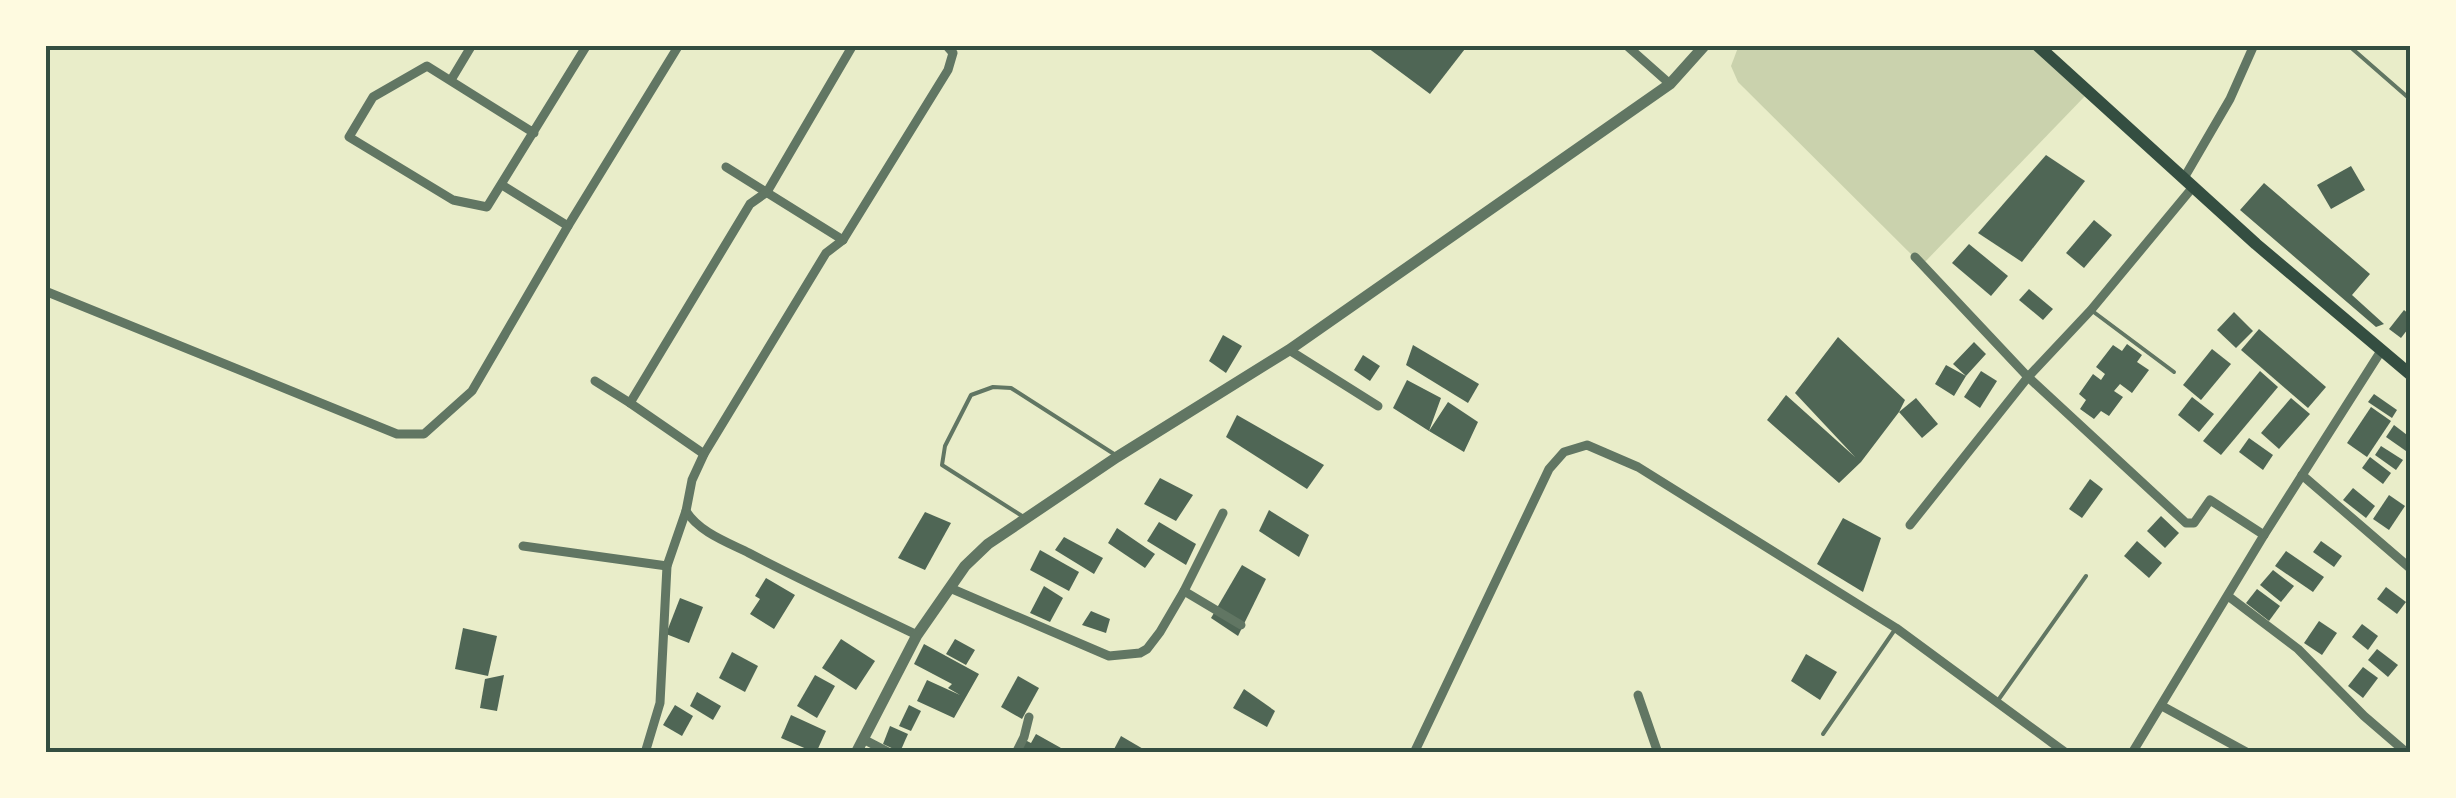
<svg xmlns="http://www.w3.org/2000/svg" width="2456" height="798" viewBox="0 0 2456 798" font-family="'Exo 2',sans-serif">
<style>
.green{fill:#cad2ad}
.building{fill:#4f6655}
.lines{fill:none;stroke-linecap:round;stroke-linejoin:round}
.service{stroke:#617663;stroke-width:4}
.minor{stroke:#617663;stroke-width:9}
.tertiary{stroke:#617663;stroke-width:11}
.secondary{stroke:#344e41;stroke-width:12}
.neatline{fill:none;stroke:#344e41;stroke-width:4}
</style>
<rect width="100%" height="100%" fill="#e9edc9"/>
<path class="green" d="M1739 45H2032L2087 94 1922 265 1738 82 1731 66Z"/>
<g class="building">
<path d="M1364 45H1468L1430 94Z"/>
<path d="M2046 155 2085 181 2022 262 1978 233Z"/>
<path d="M2351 166 2365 190 2331 209 2317 185Z"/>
<path d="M2264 183 2370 274 2352 295 2384 324 2376 327 2240 210Z"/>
<path d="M2094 220 2112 235 2084 268 2066 253Z"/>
<path d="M1969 244 2008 276 1991 296 1952 263Z"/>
<path d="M2029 289 2053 309 2043 320 2019 300Z"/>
<path d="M2404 310 2411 316V325L2401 338 2389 329Z"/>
<path d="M2234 312 2253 331 2236 348 2217 330Z"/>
<path d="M2259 329 2326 387 2308 408 2241 350Z"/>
<path d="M1223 335 1242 346 1226 373 1209 361Z"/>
<path d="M1838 337 1905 400 1899 412 1861 462 1839 483 1767 420 1786 395 1855 457 1795 393Z"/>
<path d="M1974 342 1986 354 1966 376 1954 396 1935 384 1946 365 1966 376 1953 364Z"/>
<path d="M2127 344 2142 355 2137 362 2149 370 2132 393 2120 384 2114 391 2123 397 2109 416 2101 411 2094 419 2080 409 2086 400 2079 394 2093 374 2101 380 2105 374 2096 367 2113 345 2122 351Z"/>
<path d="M1413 345 1479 384 1468 403 1406 365Z"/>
<path d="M2212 349 2231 364 2201 400 2183 385Z"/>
<path d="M1363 355 1380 366 1370 381 1354 370Z"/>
<path d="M1981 371 1997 381 1980 408 1964 397Z"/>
<path d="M2260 371 2278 387 2221 455 2203 441Z"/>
<path d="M1407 380 1441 398 1429 431 1448 402 1478 422 1464 452 1429 431 1393 408Z"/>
<path d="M2374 394 2397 410 2392 418 2368 402Z"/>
<path d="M2192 397 2214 414 2199 432 2178 415Z"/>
<path d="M1916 398 1938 424 1922 438 1899 412Z"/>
<path d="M2291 398 2310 414 2279 449 2261 433Z"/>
<path d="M2371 407 2391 421 2367 457 2347 443Z"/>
<path d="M1237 415 1324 465 1307 489 1226 437Z"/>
<path d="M2394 425 2411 438V444L2406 451 2386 437Z"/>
<path d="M2249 438 2273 455 2263 470 2239 452Z"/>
<path d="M2381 446 2403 460 2396 470 2375 455Z"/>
<path d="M2370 457 2391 473 2383 484 2362 468Z"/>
<path d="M1160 478 1193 495 1176 521 1144 504Z"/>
<path d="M2090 479 2103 489 2082 518 2069 509Z"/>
<path d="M2353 488 2375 506 2366 518 2343 500Z"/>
<path d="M2389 495 2405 506 2389 530 2373 519Z"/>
<path d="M1269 510 1309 535 1299 557 1259 531Z"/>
<path d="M925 512 951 523 925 570 898 558Z"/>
<path d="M2161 516 2179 533 2165 548 2147 531Z"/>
<path d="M1843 518 1881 538 1863 592 1817 564Z"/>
<path d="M1159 522 1196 544 1186 565 1147 541Z"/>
<path d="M1117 528 1155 554 1145 568 1108 543Z"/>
<path d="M1064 537 1103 558 1094 574 1055 550Z"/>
<path d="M2137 541 2162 563 2149 578 2124 556Z"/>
<path d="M2321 541 2342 556 2334 567 2313 552Z"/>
<path d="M1040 550 1079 572 1069 591 1030 570Z"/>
<path d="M2286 551 2324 577 2313 592 2275 566Z"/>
<path d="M1242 565 1266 579 1238 636 1211 618Z"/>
<path d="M2273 570 2294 586 2281 602 2260 585Z"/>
<path d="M766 578 795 595 774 629 750 614 760 599 755 596Z"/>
<path d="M1044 586 1063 598 1050 622 1030 613Z"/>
<path d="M2386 587 2406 602 2397 614 2377 599Z"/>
<path d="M2257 589 2280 606 2269 621 2246 603Z"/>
<path d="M680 598 703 607 689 643 666 634Z"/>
<path d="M1091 611 1110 619 1106 633 1082 625Z"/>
<path d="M2319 621 2337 633 2322 655 2304 643Z"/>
<path d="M2362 624 2378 636 2368 650 2352 637Z"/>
<path d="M463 628 497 636 488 676 455 669Z"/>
<path d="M841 639 875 661 856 690 822 668Z"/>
<path d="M955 639 975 650 966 665 946 654Z"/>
<path d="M924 644 979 674 954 718 917 701 927 680 960 695 948 688 952 684 914 664Z"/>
<path d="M2377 649 2398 665 2388 677 2368 660Z"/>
<path d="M732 652 758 666 745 692 719 678Z"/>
<path d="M1806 654 1837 672 1820 700 1791 681Z"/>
<path d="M2363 667 2378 678 2363 698 2348 686Z"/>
<path d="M504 675 497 711 480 708 485 679Z"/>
<path d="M815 675 835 686 817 718 797 706Z"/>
<path d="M1018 676 1039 688 1022 719 1001 707Z"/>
<path d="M1244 689 1275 711 1267 727 1233 708Z"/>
<path d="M697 692 721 706 713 720 690 706Z"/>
<path d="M675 705 693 716 682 736 663 725Z"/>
<path d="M909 705 921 711 911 731 899 726Z"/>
<path d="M791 715 826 731 816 753 781 738Z"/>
<path d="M890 726 908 734 900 752 883 744Z"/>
<path d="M1036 734 1061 748 1057 753H1017L1025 740 1031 743Z"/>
<path d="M1121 736 1150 753H1112Z"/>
</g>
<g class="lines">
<g class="service">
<path d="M2348 45 2411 100"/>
<path d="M2091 310 2174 372"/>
<path d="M1022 516 942 465 945 446 971 395 993 387 1011 388 1114 454"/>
<path d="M1999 699 2086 576"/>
<path d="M1823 734 1896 628"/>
</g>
<g class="minor">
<path d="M1626 45 1670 84"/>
<path d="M451 80 472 45"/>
<path d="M534 133 427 66 373 97 349 137 453 200 487 207 587 45"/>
<path d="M726 167 843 240"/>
<path d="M2184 178 2230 99 2254 45"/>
<path d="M502 185 568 226"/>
<path d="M1915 257 2028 377 2186 523H2194L2210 500 2264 535"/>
<path d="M45 291 397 434H424L472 391 568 226 679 45"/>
<path d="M1289 350 1378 406"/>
<path d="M595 381 630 403"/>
<path d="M704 454 630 403 750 204 767 192 853 45"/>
<path d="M2302 475 2411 569"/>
<path d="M1910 525 2028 377 2091 310 2193 187"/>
<path d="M523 546 667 566"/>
<path d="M950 588 1109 656 1140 653 1147 649 1160 632 1184 591 1223 513"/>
<path d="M1184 591 1241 625"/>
<path d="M2228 596 2298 649 2364 716 2407 753"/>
<path d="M917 635C861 608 804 582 749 553 727 542 699 532 686 511L692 480 704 454 826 253 843 240 948 70 953 53 946 45"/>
<path d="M1638 695 1658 753"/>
<path d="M2162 706 2248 753"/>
<path d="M863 739 890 753"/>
<path d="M645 753 660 703 667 566 686 511"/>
<path d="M1016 753 1024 737 1029 717"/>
<path d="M1414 753 1549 469 1564 452 1587 445 1638 467 1896 628 2066 753"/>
<path d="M2132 753 2264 535 2381 351"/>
</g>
<path class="tertiary" d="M856 753 917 635 965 566 988 544 1117 457 1289 350 1670 84 1705 45"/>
<path class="secondary" d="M2037 45 2256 244 2411 375"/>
</g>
<rect width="2456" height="798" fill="none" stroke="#fefae0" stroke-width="95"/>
<rect x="48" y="48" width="2360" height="702" class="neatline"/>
</svg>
